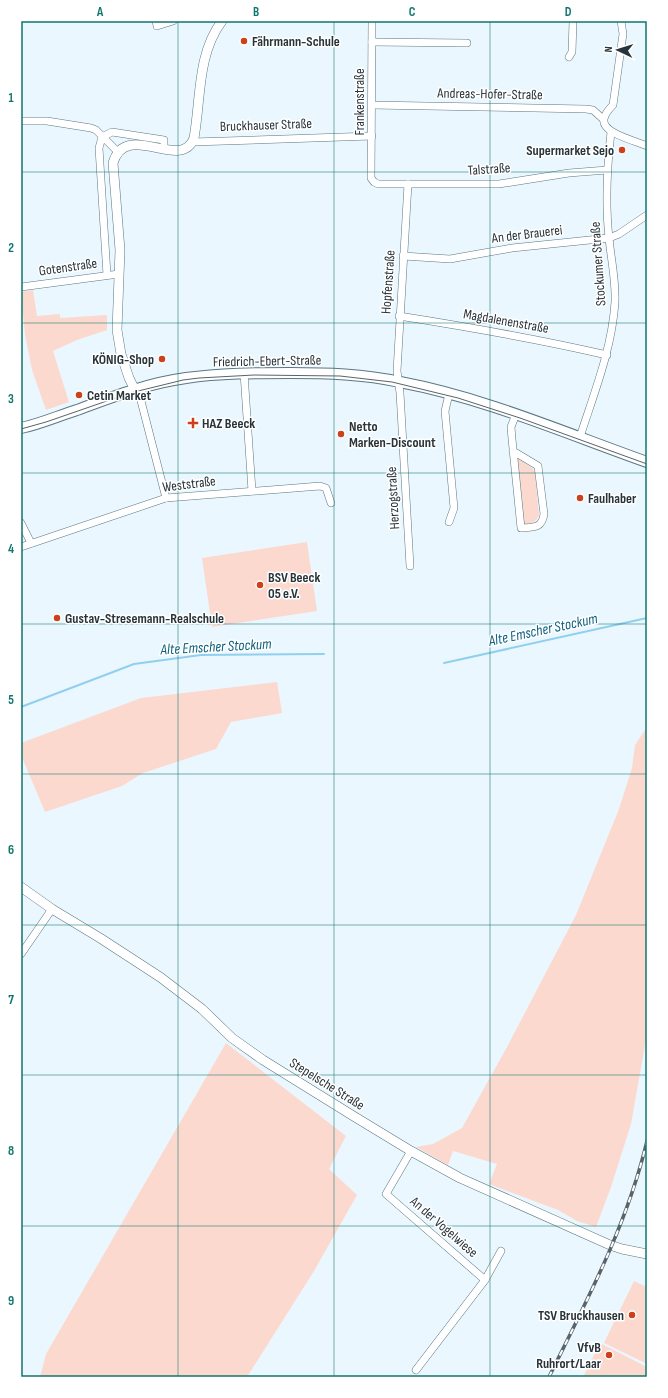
<svg xmlns="http://www.w3.org/2000/svg" width="668" height="1398" viewBox="0 0 668 1398" font-family="'Sofia Sans Condensed',sans-serif">
<style>
.green{fill:#fcd9cf}
.lines{fill:none;stroke-linecap:round;stroke-linejoin:round}
.stream{stroke:#90d0ee;stroke-width:2}
.minor-casing{stroke:#5a7784;stroke-width:8}
.tertiary-casing{stroke:#5a7784;stroke-width:10}
.secondary-casing{stroke:#5a7784;stroke-width:12}
.minor{stroke:#fff;stroke-width:7}
.tertiary{stroke:#fff;stroke-width:9}
.secondary{stroke:#fff;stroke-width:10}
.tram{stroke:#58646a;stroke-width:1}
.rail-casing{stroke:#58646a;stroke-width:3.5}
.rail{stroke:#fff;stroke-width:2;stroke-dasharray:6;stroke-linecap:butt}
.grid{fill:none;stroke:#0f766e;stroke-width:1;stroke-opacity:0.55}
.poi-dot{fill:#cb421a;stroke:#fff;stroke-width:1.5}
.labels{text-anchor:middle;dominant-baseline:central;stroke-width:3;stroke-linejoin:round;paint-order:stroke}
.poi-label{font-size:14px;font-weight:bold;fill:#28343a;stroke:#fff;text-anchor:start}
.street-label{font-size:14px;fill:#28343a;stroke:#fff}
.water-label{font-size:15px;font-style:italic;fill:#0e607e;stroke:#fff}
.neatline{fill:none;stroke:#0f766e;stroke-width:1.5}
.grid-label{font-size:13px;text-anchor:middle;font-weight:bold;fill:#0f766e}
</style>
<rect width="100%" height="100%" fill="#ebf7fe"/>
<g class="green">
<path d="M33 290 37 316 60 314V318L107 315V330L77 340 53 351 69 402 46 410 32 370 25 335 21 292Z"/>
<path d="M516 457 532 468 535 472 539 515C536 523 532 523 524 524Z"/>
<path d="M307 542 317 611 212 627 202 558Z"/>
<path d="M277 682 282 713 231 722 216 749 143 773 122 786 45 812 21 755V743L141 698Z"/>
<path d="M647 727V1034L631 1124 611 1187 596 1227 577 1221 558 1210 489 1184 497 1164 453 1151 448 1165 416 1147 433 1144 462 1128 507 1047 576 915 619 809 632 768 635 745Z"/>
<path d="M226 1043 346 1136 329 1169 357 1195 314 1271 247 1377H40L46 1354Z"/>
<path d="M634 1281 647 1287V1364L604 1343Z"/>
<path d="M600 1343 647 1367V1377H583Z"/>
</g>
<g class="lines">
<g class="stream">
<path d="M444 663 647 618"/>
<path d="M21 707 134 664 201 655 324 654"/>
</g>
<g class="minor-casing">
<g id="minor">
<path d="M156 21 157 26 173 21"/>
<path d="M372 21 371 178 374 182 378 184H499L569 173 607 170"/>
<path d="M621 21 623 34 613 105C609 109 605 113 604 119 601 133 636 141 647 146"/>
<path d="M372 42 467 43"/>
<path d="M569 57 572 52 573 21"/>
<path d="M372 105 586 109 593 110 603 119"/>
<path d="M21 121H47L91 128 96 130 118 152"/>
<path d="M193 142 372 136"/>
<path d="M408 184 397 371 400 393 410 566"/>
<path d="M403 256 450 259 512 248 609 238 619 234 647 215"/>
<path d="M107 275 99 148 102 137 112 132 164 140V149"/>
<path d="M21 287 119 274"/>
<path d="M399 316C469 327 538 339 607 355"/>
<path d="M244 373 252 491"/>
<path d="M135 390 140 397 166 498"/>
<path d="M580 437C594 393 612 349 615 302 616 281 611 259 609 238 605 202 607 167 611 132"/>
<path d="M513 451 538 466 544 514C542 529 533 527 521 528L512 439 511 427 516 414"/>
<path d="M449 522 454 508 445 411 449 394"/>
<path d="M21 523 31 543"/>
<path d="M21 547 166 498 320 486 326 488 331 503"/>
<path d="M21 954 52 909"/>
<path d="M411 1151 386 1194 485 1280"/>
<path d="M416 1370 485 1280 501 1251"/>
</g>
</g>
<g class="tertiary-casing">
<g id="tertiary">
<path d="M135 390 129 378 121 354 117 330 120 250 113 163C126 119 181 173 194 138 201 99 197 54 222 21"/>
<path d="M21 887 52 909 100 938 160 977 202 1009 232 1038 263 1060 355 1117 411 1151 460 1178 610 1245 622 1249 647 1254"/>
</g>
</g>
<g class="secondary-casing">
<path id="secondary" d="M21 428C40 424 58 416 77 410 112 397 148 383 186 378 220 373 255 373 290 373 327 373 363 374 400 382 485 398 565 433 647 462"/>
</g>
<use href="#minor" class="minor"/>
<use href="#tertiary" class="tertiary"/>
<use href="#secondary" class="secondary"/>
<path class="tram" d="M21 429 46 422 130 393 183 380 199 378 254 375 340 376 392 382 458 398 520 418 647 464"/>
<g class="rail-casing">
<path id="rail" d="M549 1377C587 1300 627 1225 647 1141"/>
</g>
<use href="#rail" class="rail"/>
</g>
<path class="grid" d="M178 21V1377M334 21V1377M490 21V1377M21 172H647M21 323H647M21 473H647M21 624H647M21 774H647M21 925H647M21 1075H647M21 1226H647"/>
<g class="poi-dot">
<circle cx="244" cy="41" r="4"/>
<circle cx="622" cy="150" r="4"/>
<circle cx="162" cy="359" r="4"/>
<circle cx="79" cy="395" r="4"/>
<path d="M191 417h4v4h4v4h-4v4h-4v-4h-4v-4h4z"/>
<circle cx="341" cy="434" r="4"/>
<circle cx="580" cy="498" r="4"/>
<circle cx="260" cy="585" r="4"/>
<circle cx="57" cy="618" r="4"/>
<circle cx="632" cy="1315" r="4"/>
<circle cx="609" cy="1355" r="4"/>
</g>
<g class="labels">
<g class="poi-label">
<text x="252" y="41">Fährmann-Schule</text>
<text x="614" y="150" text-anchor="end">Supermarket Sejo</text>
<text x="154" y="359" text-anchor="end">KÖNIG-Shop</text>
<text x="87" y="395">Cetin Market</text>
<text x="202" y="423">HAZ Beeck</text>
<text x="349" y="426">Netto<tspan x="349" dy="16">Marken-Discount</tspan></text>
<text x="588" y="498">Faulhaber</text>
<text x="268" y="577">BSV Beeck<tspan x="268" dy="16">05 e.V.</tspan></text>
<text x="65" y="618">Gustav-Stresemann-Realschule</text>
<text x="624" y="1315" text-anchor="end">TSV Bruckhausen</text>
<text x="601" y="1347" text-anchor="end">VfvB<tspan x="601" dy="16">Ruhrort/Laar</tspan></text>
</g>
<g class="street-label">
<text transform="translate(490 94) rotate(1)">Andreas-Hofer-Straße</text>
<text transform="translate(359 102) rotate(-90)">Frankenstraße</text>
<text transform="translate(266 125) rotate(-2)">Bruckhauser Straße</text>
<text transform="translate(489 169) rotate(-4)">Talstraße</text>
<text transform="translate(527 234) rotate(-7)">An der Brauerei</text>
<text transform="translate(598 264) rotate(-94)">Stockumer Straße</text>
<text transform="translate(68 267) rotate(-8)">Gotenstraße</text>
<text transform="translate(388 282) rotate(-86)">Hopfenstraße</text>
<text transform="translate(506 321) rotate(10)">Magdalenenstraße</text>
<text transform="translate(267 361) rotate(-1)">Friedrich-Ebert-Straße</text>
<text transform="translate(189 484) rotate(-7)">Weststraße</text>
<text transform="translate(393 498) rotate(-93)">Herzogstraße</text>
<text transform="translate(327 1084) rotate(32)">Stepelsche Straße</text>
<text transform="translate(444 1227) rotate(41)">An der Vogelwiese</text>
</g>
<g class="water-label">
<text transform="translate(543 630) rotate(-12)">Alte Emscher Stockum</text>
<text transform="translate(216 647) rotate(-3)">Alte Emscher Stockum</text>
</g>
</g>
<rect width="668" height="1398" fill="none" stroke="#ffffff" stroke-width="44"/>
<g transform="translate(618 50) rotate(274)" stroke="#ffffff" stroke-width="3" paint-order="stroke">
<path d="M0-3L7 15L0 10L-7 15Z" fill="#28343a"/>
<text y="-6" font-size="11" font-weight="bold" text-anchor="middle" fill="#28343a">N</text>
</g>
<rect x="22" y="22" width="624" height="1354" class="neatline"/>
<g class="grid-label">
<text x="100" y="16">A</text>
<text x="256" y="16">B</text>
<text x="412" y="16">C</text>
<text x="568" y="16">D</text>
<text x="11" y="102">1</text>
<text x="11" y="252">2</text>
<text x="11" y="403">3</text>
<text x="11" y="553">4</text>
<text x="11" y="704">5</text>
<text x="11" y="854">6</text>
<text x="11" y="1004">7</text>
<text x="11" y="1155">8</text>
<text x="11" y="1305">9</text>
</g>
</svg>
